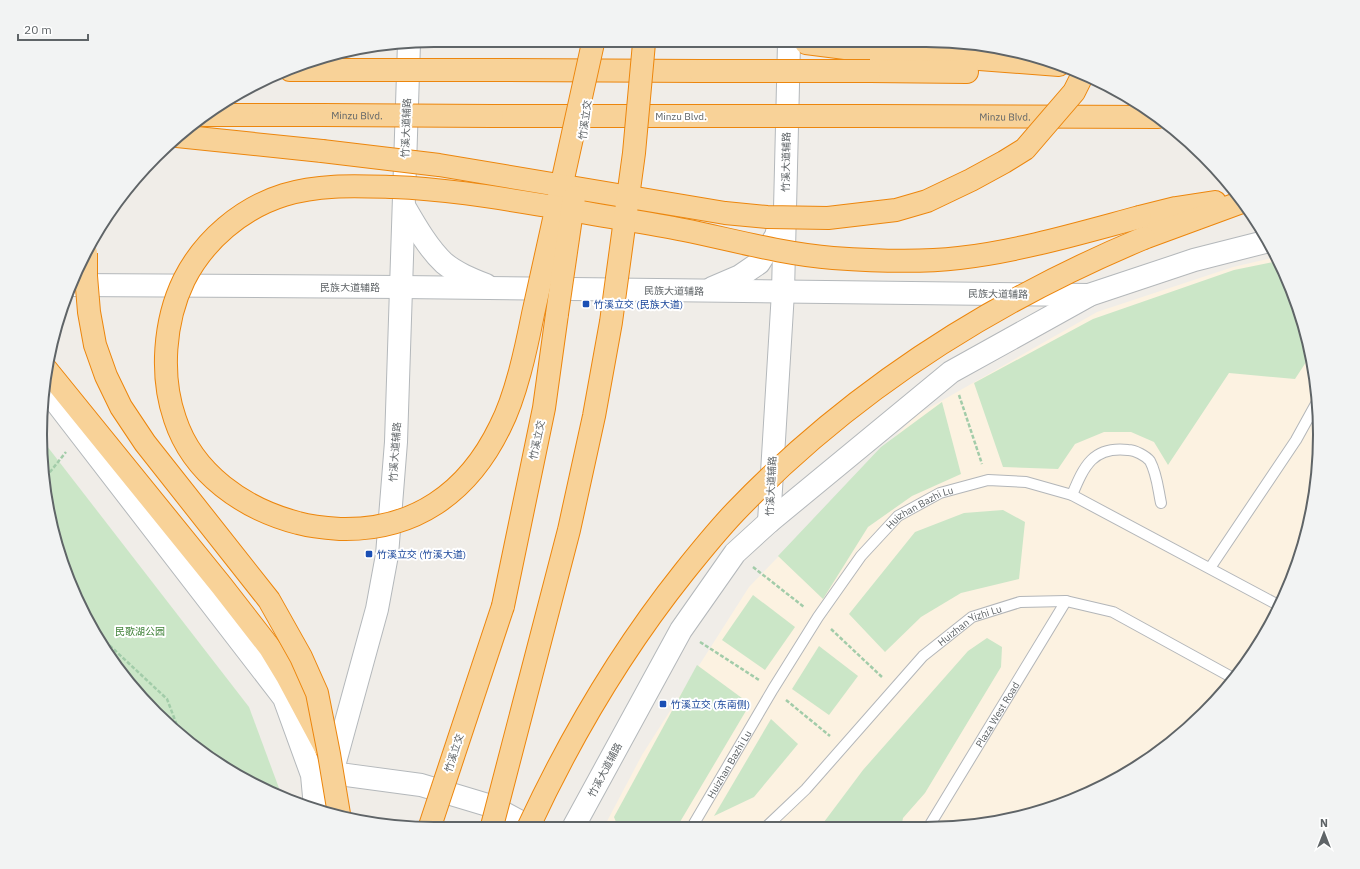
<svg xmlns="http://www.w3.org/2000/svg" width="1360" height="869" viewBox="0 0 1360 869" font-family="'IBM Plex Sans','Noto Sans SC',sans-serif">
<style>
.commercial{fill:#fcf2e1}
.green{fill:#cbe6c7}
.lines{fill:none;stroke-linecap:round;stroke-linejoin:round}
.lane-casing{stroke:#b3b6b9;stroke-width:12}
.secondary-casing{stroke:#b4b8bb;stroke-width:24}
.highway-casing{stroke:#ec860d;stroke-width:24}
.path{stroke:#a2cca9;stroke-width:2.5;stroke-dasharray:4 2;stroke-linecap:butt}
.lane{stroke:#fff;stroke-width:10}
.secondary{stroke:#fff;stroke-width:22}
.highway{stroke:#f8d298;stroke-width:22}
.highway-bridge-casing{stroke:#ec860d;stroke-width:24;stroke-linecap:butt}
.highway-bridge{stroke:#f8d298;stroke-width:22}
.transit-dot{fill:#1a4fb4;stroke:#fff;stroke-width:1.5}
.labels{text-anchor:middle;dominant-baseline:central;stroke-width:4;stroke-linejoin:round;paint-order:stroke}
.street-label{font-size:10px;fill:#5f6467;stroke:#fff}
.transit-label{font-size:10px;fill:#164399;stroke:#fff;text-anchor:start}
.park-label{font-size:10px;fill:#41833a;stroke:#fff}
.rim{fill:none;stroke:#5f6467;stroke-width:2}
</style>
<rect width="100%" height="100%" fill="#f0ede8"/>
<path class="commercial" d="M1276 257 1299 308 1317 383 1319 461 1306 537 1279 609 1238 675 1185 731 1123 776 1028 815 952 828 604 827 642 755 749 587 915 416 1097 312 1233 267Z"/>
<g class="green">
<path d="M1278 261 1299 308 1310 356 1295 379 1229 373 1168 465 1154 442 1131 432H1104L1075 444 1058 469 1003 467 974 383 1093 319 1234 270Z"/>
<path d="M942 402 961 474 912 496 868 527 823 599 778 556 881 447Z"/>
<path d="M40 437 249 707 283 799 194 747 155 713 107 654 81 609 54 537Z"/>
<path d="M1003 510 1025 522 1019 579 961 593 921 617 885 652 849 614 915 532 964 513Z"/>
<path d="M753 595 795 627 765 670 722 640Z"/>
<path d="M987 638 1002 647 1001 667 925 793 903 818 901 828H814L824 822 863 770 968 651Z"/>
<path d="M819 646 858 676 829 715 792 689Z"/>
<path d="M697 665 750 704 677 827H618L614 817Z"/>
<path d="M771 719 798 744 754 797 714 816Z"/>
</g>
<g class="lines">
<g class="lane-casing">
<g id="lane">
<path d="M1072 495C1084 466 1093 446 1128 450 1135 450 1146 456 1150 461 1157 474 1158 489 1161 503"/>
<path d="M1210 568 1296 440 1317 402"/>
<path id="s1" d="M692 827 773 689 818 617 861 556 898 516 940 493 988 480 1026 482 1072 495 1280 606"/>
<path id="s2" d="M766 827 806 789 923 656 972 617 1020 602 1066 601 1113 612 1235 679"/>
<path id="s3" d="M928 828 1066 601"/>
</g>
</g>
<g class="secondary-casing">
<g id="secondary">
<path d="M404 206C415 225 428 248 444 263 456 273 471 279 486 285"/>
<path d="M71 285 401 287 1089 295 1194 260 1269 241"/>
<path d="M712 288 740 276 759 263 776 236 777 232"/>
<path d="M45 388 284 698 312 775 315 807"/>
<path d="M769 522 783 292 789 43"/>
<path d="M332 773 421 785 491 806 528 826"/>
<path d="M320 809 332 773 377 609 387 555 396 442 409 43"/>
<path d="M574 826 681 630 735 553 769 522 951 372 1088 296"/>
</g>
</g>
<g class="highway-casing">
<g id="highway">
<path d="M806 43 861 50 1059 65"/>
<path d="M290 70H323"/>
<path d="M492 70 700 71"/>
<path d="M870 71 967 72"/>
<path d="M204 115H323"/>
<path d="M492 116H702"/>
<path id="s4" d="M871 116 1158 117"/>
<path d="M177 136 322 151"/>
<path d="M1140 217 1176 208 1215 202"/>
<path d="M1144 238 1242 202"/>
<path d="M46 369 221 585 270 648 287 676 325 747"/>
<path d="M503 606 544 408 557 314"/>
</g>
</g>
<g class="path">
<path d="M959 395 982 464"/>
<path d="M46 477 66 452"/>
<path d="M753 567 804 607"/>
<path d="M92 629 167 699 181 736"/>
<path d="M831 629 883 678"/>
<path d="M700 642 759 680"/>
<path d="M107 654V643"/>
<path d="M786 700 830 736"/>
</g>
<use href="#lane" class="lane"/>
<use href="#secondary" class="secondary"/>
<use href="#highway" class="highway"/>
<g class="highway-bridge-casing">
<g id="highway-bridge">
<path d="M593 43 533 314C526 349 516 396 500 427 468 493 414 531 340 529 326 528 312 527 298 523 244 509 193 474 175 419 160 376 164 321 184 280 204 240 242 208 284 195 319 184 357 186 393 187 449 189 504 199 560 208 601 216 643 222 684 230 733 240 783 254 833 258 875 261 918 263 959 258 1020 251 1080 233 1140 217"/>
<path d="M323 70H492"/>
<path d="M700 71H870"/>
<path id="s5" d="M323 115 492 116"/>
<path d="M702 116H871"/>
<path d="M322 151 439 165 725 213 767 217 828 218 896 210 927 201 971 180 1004 162 1025 149 1074 92 1083 74"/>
<path d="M86 253V276L89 312 95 345 106 376 121 407 145 443 269 600 301 657 317 693 329 754 339 814"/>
<path d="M557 314 574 197"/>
<path d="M430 826 503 606"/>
<path d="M492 826 569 530 594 416 611 322 634 153 644 43"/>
<path d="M529 826C571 736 621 651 684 572 700 552 717 531 735 512 850 392 991 302 1144 238"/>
</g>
</g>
<use href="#highway-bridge" class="highway-bridge"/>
</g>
<g class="transit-dot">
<rect x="582" y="300" width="8" height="8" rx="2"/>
<rect x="365" y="550" width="8" height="8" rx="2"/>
<rect x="659" y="700" width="8" height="8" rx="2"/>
</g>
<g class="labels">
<g class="street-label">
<text stroke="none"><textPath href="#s5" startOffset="34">Minzu Blvd.</textPath></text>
<text x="681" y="116">Minzu Blvd.</text>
<text stroke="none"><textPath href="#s4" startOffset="134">Minzu Blvd.</textPath></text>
<text transform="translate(585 120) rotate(-82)">竹溪立交</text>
<text transform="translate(406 128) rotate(-88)">竹溪大道辅路</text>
<text transform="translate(786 162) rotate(-89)">竹溪大道辅路</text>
<text x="350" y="287">民族大道辅路</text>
<text transform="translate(674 291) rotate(1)">民族大道辅路</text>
<text transform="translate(998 294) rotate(1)">民族大道辅路</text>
<text transform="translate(537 440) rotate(-78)">竹溪立交</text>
<text transform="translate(395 452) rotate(-86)">竹溪大道辅路</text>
<text transform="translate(771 486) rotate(-87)">竹溪大道辅路</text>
<text stroke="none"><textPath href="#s1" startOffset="397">Huizhan Bazhi Lu</textPath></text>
<text stroke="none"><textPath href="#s2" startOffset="289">Huizhan Yizhi Lu</textPath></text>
<text stroke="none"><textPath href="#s3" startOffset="133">Plaza West Road</textPath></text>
<text transform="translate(454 753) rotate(-72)">竹溪立交</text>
<text stroke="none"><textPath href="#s1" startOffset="73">Huizhan Bazhi Lu</textPath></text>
<text transform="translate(605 770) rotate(-62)">竹溪大道辅路</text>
</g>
<g class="transit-label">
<text x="594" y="304">竹溪立交 (民族大道)</text>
<text x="377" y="554">竹溪立交 (竹溪大道)</text>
<text x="671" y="704">竹溪立交 (东南侧)</text>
</g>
<g class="park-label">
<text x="140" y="631">民歌湖公园</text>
</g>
</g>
<path d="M0 0H1360V869H0ZM434 47H926A387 387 0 0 1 1313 434V435A387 387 0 0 1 926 822H434A387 387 0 0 1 47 435V434A387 387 0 0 1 434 47Z" fill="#f2f3f3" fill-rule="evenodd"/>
<path class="rim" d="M434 47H926A387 387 0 0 1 1313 434V435A387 387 0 0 1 926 822H434A387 387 0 0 1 47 435V434A387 387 0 0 1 434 47Z"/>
<g transform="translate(1324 833)" stroke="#ffffff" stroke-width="3" paint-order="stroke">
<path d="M0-3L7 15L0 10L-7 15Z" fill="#5f6467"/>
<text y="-6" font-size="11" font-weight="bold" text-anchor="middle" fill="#5f6467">N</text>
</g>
<path d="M18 34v6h70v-6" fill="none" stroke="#5f6467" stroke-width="2"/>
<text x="24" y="34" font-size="12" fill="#5f6467" stroke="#ffffff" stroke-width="3" paint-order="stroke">20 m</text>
</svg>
